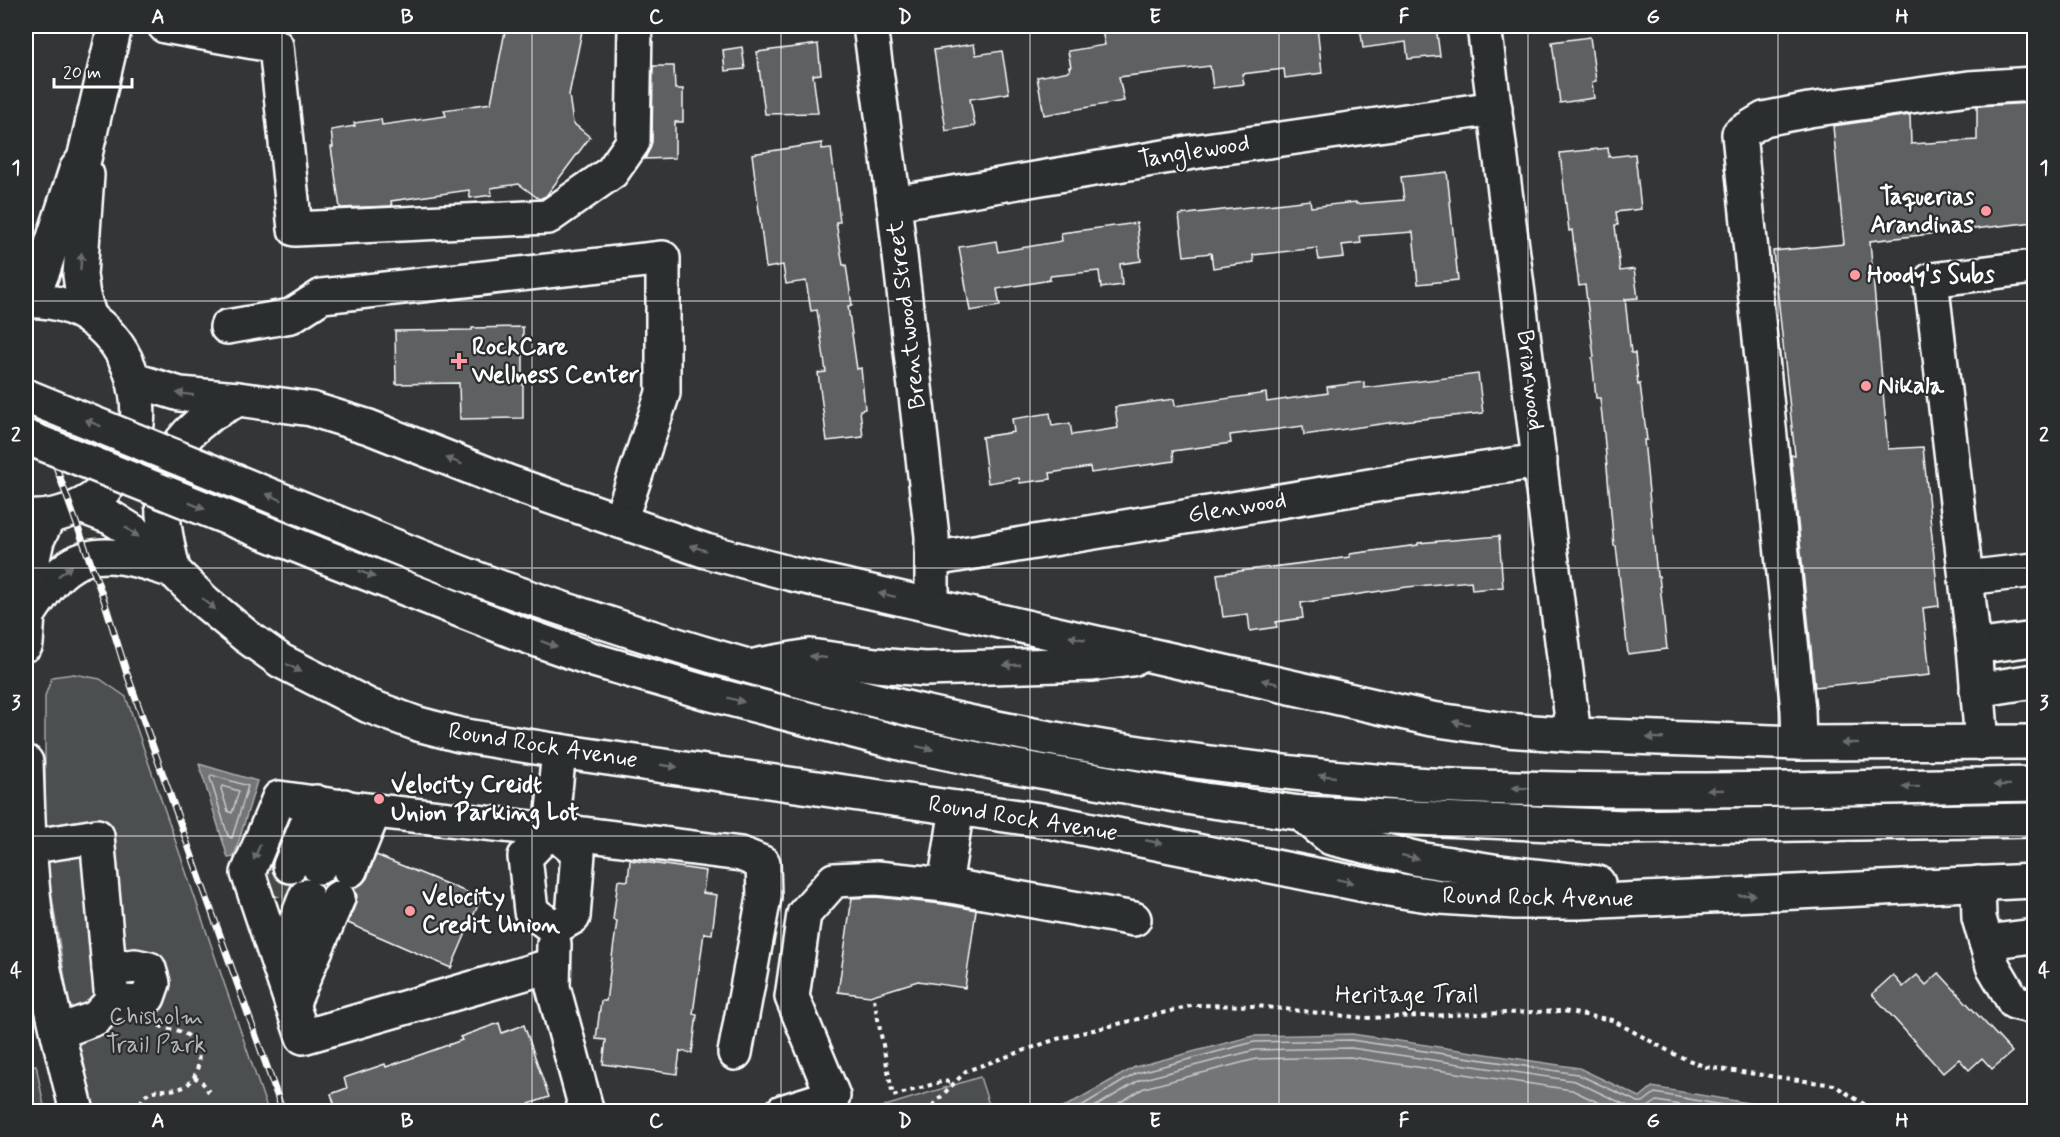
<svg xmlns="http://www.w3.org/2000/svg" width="2060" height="1137" viewBox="0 0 2060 1137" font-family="Mynerve,sans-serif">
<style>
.green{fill:#4c4f50;stroke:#a6a7a8;stroke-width:1.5}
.water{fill:#737576;stroke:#abacad;stroke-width:1.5}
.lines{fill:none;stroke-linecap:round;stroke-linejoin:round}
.shore{stroke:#c7c8c8;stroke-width:1.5}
.building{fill:#5f6162;stroke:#fff;stroke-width:1.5}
.minor-tunnel{stroke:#47494a;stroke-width:33;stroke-dasharray:33 16;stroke-linecap:butt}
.minor-casing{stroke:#fff;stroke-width:38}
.major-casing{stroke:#fff;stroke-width:38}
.path{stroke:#fff;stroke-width:4;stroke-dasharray:4.5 4.5;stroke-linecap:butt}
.minor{stroke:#2a2d2e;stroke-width:33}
.major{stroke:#2a2d2e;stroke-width:33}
.rail-casing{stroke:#fff;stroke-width:7}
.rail{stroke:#2a2d2e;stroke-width:4.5;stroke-dasharray:14;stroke-linecap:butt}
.major-bridge-casing{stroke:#fff;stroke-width:38;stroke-linecap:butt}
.major-bridge{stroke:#2a2d2e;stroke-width:33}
.oneway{fill:#6a6c6d}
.grid{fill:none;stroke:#fff;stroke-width:1.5;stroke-opacity:0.55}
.poi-dot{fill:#ff9aa2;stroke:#2a2d2e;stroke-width:2}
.labels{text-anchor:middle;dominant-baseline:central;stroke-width:4.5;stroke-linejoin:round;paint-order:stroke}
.street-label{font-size:24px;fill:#fff;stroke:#2a2d2e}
.poi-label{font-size:24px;font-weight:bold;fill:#fff;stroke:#2a2d2e;text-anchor:start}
.park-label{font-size:24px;fill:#b7b9b9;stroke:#2a2d2e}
.neatline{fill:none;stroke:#fff;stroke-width:2}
.grid-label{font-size:20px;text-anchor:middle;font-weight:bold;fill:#fff}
</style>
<rect width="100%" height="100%" fill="#333536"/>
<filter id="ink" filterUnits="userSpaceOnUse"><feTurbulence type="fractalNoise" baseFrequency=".0167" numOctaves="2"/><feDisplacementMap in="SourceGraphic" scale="12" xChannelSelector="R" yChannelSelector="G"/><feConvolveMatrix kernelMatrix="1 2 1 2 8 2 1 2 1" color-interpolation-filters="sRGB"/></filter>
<g filter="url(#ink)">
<g class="green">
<path d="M74 674 100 679 126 697 268 1111H91L71 1016 45 853V696L52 677Z"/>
<path d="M36 1065 45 1111H26V1066Z"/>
<path d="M980 1077 991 1111H869Z"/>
</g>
<g class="water">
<path d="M199 764 257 781 234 857 228 858Z"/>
<path d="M1352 1034 1579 1068 1640 1097 1652 1087 1778 1108 1814 1111H1057L1135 1067 1253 1036Z"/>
</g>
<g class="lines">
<g class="shore">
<path d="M211 775 248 786 232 838 228 836 210 778Z"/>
<path d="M222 786 239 791 232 813 228 811 221 789Z"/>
<path d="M1071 1112 1137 1073 1254 1042 1351 1040 1577 1074 1638 1102H1643L1655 1093 1762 1112"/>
<path d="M1086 1112 1140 1080 1255 1050 1351 1048 1575 1081 1636 1110 1645 1109 1657 1101 1720 1112"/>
<path d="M1104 1112 1144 1088 1256 1059 1350 1057 1572 1090 1618 1112"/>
</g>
</g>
<g class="building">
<path d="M506 26H583L569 95 573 123 590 137 546 196 539 199 519 184 491 188 492 195 470 198 469 190 391 201 392 206 340 208 331 147H333L331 130 355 126 354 123 381 119 382 125 446 116 444 110 491 103Z"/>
<path d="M1141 26H1158L1159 30 1194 26H1317L1322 73 1285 78 1284 69 1242 74 1244 84 1213 88 1210 66 1119 77 1124 101 1044 115 1037 77 1070 71 1069 67H1071L1068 51 1105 45 1102 31Z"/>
<path d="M1360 26H1436L1440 56 1408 59 1406 42 1363 48Z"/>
<path d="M1590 37 1596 81 1592 82 1594 98 1560 103 1552 42Z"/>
<path d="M818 44 821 74 813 75 818 113 765 114 757 52Z"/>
<path d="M974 44 976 55 1002 51 1009 93 970 99 975 126 946 131 934 50Z"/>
<path d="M742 47 745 69 725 71 723 50Z"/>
<path d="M653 66H674L675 89H683V122H675V158L645 159 652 142Z"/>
<path d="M2034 103V222L1870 241 1888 449 1923 447 1939 606 1923 608 1930 675 1815 687 1791 455H1795L1773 251 1844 244 1833 126 1910 115 1911 144 1977 140V106Z"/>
<path d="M822 143V149L831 148 840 222H836L843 265H846L852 305 848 306 857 369 861 368 865 409 860 410 863 437 827 441 818 373 826 372 817 310 811 311 806 281 786 284 783 265 766 268 752 154Z"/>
<path d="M1608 148 1609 157 1635 154 1641 209 1616 212 1618 225H1615L1620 271 1634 269 1638 298 1625 299 1631 353H1635L1638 385 1640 384 1647 440H1644L1657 576H1659L1667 649 1628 654 1616 546H1614L1604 434 1600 398H1596L1592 358 1594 357 1585 285 1579 286 1572 230 1569 231 1560 153Z"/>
<path d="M1447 172 1458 280 1418 284 1413 232 1360 236 1361 243 1342 245 1344 257 1319 260 1317 248 1253 255 1254 262 1213 268 1211 253 1184 256 1179 215 1310 200 1311 207 1356 202V204L1404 200 1401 177Z"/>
<path d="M1137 223 1141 261 1120 264 1122 285 1101 288 1099 271 1050 276V280L997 289 1000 306 970 311 959 247 996 241 998 252 1062 241 1061 233Z"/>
<path d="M523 327V418L460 419 459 383 396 384 395 331 472 330V328Z"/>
<path d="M1478 374 1483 413 1402 421 1304 435 1303 426 1230 435 1231 443 1173 451 1174 461 1091 473 1090 467 1050 473 1051 479 1020 483 1019 478 988 483 982 437 1014 432 1012 419 1050 413 1052 426 1070 423 1072 435 1118 428 1115 407 1174 399 1175 406 1266 393 1267 402 1328 393 1327 387 1364 382V388Z"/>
<path d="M1499 536 1503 587 1472 590 1471 581 1407 587 1301 603 1303 618 1276 622 1277 627 1250 631 1248 614 1223 617 1217 574 1350 557V554L1418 545V543Z"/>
<path d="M376 855 481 898 451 968 348 923 355 905 357 896 354 888 362 884 367 878Z"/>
<path d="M630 860 706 871 703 893 717 895 712 934 704 933 693 1014 697 1015 692 1053 680 1051 677 1074 603 1064 606 1040 596 1039 601 1001H606L617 921 613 920 618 880 628 881Z"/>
<path d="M276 879 284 884 292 885 286 896H275L273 888Z"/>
<path d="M876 897 942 904 976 910 965 988 918 981 870 996 838 992 852 898Z"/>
<path d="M1939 973 2012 1052 1992 1069 1982 1058 1969 1070 1959 1059 1943 1073 1872 994 1893 975 1903 987 1917 975 1926 985Z"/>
<path d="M499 1023 502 1033 524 1025 549 1097 529 1104 531 1112H337L331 1094 347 1088 344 1078 385 1064 386 1067 462 1040 460 1037Z"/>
</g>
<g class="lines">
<g class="minor-tunnel">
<path d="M278 896 290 866"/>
<path d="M321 896 334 868"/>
</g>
<g class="minor-casing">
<g id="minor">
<path d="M165 26 276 46 295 229 548 217 612 172 633 142 635 26"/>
<path d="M870 26 894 203 932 536V605"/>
<path d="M1484 26 1574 735"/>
<path d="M87 175 80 275 83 296 90 318"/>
<path d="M894 203 1199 151 1495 108"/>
<path d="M26 294 40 278 44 268 76 170 84 159 115 26"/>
<path d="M227 327 291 316 322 296 663 258V393L620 521"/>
<path d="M933 559 1382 484 1540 461"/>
<path d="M1966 578 2034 570"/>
<path d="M28 615C39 599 50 581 66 569 98 544 140 561 173 571"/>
<path d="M26 644 31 568 37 540 49 516"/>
<path d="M1974 647 2034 639"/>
<path d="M1977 690 2034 681"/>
<path d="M1799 743 1798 710 1739 134 1764 119 1809 110 1969 88 2034 84"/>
<path d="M1982 743 1974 647 1931 280 2034 267"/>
<path d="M26 762C28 828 30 893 42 959 51 1010 65 1061 77 1112"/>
<path d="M957 808 945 885 1134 919"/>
<path d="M551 830 578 853 573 917 554 928"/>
<path d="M28 847 97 836 112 1001 96 1018 58 1032"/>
<path d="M290 866 316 802"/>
<path d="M319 867 344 806"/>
<path d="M350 870 374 811"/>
<path d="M1978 883 1979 918 1993 966 2014 1002 2034 1007"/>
<path d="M554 928 531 911 525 857 551 830 559 751"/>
<path d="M1986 942 2034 936"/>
<path d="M554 944 553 987 587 1112"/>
<path d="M279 965 306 896"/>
<path d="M553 965 303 1037 248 873 279 798 357 809 551 830 741 854 763 863 764 897 735 1053"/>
<path d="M109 969 135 966 149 969 153 983 148 997 137 1003 112 1001"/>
<path d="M292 1005 338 898"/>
<path d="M782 1112 833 1096 792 997 804 914 834 880 877 878 945 885"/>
</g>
</g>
<g class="major-casing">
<g id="major">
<path d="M26 301C134 295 179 440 91 500 72 512 48 519 26 517"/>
<path d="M134 380 180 394 238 399 311 409 369 427 508 482 706 551 792 574 1432 719 1506 730 1574 735 1799 743 2034 742"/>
<path d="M81 506 110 517 134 532 205 602 246 636 281 661 369 706 418 724 460 735 559 751 1047 821 1375 887 1441 897 1515 902H1579L2034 881"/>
<path d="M328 519C385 542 441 566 499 587 631 633 766 674 902 707 1060 745 1224 768 1386 782 1445 787 1503 788 1561 789 1719 792 1877 787 2034 784"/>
<path d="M313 552 518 633 597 661 704 692 904 744 1006 765 1204 800 1300 813 1624 827 2034 820"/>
<path d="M173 569C159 511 150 459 206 418 216 410 228 405 238 399"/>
<path d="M759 665 810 656 876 665 925 669 1093 664 1132 659"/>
<path d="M1300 813 1331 838 1419 859 1499 872 1598 883"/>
</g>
</g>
<g class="path">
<path d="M874 999 893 1096 944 1081 954 1083"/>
<path d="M194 1077 202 1082 209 1092"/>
<path d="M138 1112C139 1105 141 1099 146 1095 157 1086 174 1094 187 1085 202 1073 203 1046 187 1035 177 1028 165 1030 156 1024"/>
<path d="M926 1112 966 1071 1057 1039 1195 1005 1256 1006 1365 1018 1563 1011 1612 1020 1676 1055 1706 1067 1834 1085 1870 1108 1895 1112"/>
</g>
<use href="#minor" class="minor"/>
<use href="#major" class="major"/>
<g class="rail-casing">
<path id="rail" d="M26 383 104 600 126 671 283 1112"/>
</g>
<use href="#rail" class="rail"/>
<g class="major-bridge-casing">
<g id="major-bridge">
<path d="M26 396 328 519"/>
<path d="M26 437 313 552"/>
</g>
</g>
<use href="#major-bridge" class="major-bridge"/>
</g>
<defs><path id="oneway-solid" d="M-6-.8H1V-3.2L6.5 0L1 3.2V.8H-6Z" transform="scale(1.5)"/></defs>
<g class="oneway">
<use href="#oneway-solid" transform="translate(81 261) rotate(-86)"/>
<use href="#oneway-solid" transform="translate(185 394) rotate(-173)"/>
<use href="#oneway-solid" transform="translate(93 423) rotate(-158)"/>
<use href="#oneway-solid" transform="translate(454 461) rotate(-158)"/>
<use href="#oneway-solid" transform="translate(274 497) rotate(-158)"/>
<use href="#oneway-solid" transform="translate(197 506) rotate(22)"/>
<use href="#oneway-solid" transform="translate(132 532) rotate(36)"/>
<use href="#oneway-solid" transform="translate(698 548) rotate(-161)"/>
<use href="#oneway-solid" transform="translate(65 571) rotate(-38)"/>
<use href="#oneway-solid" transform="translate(367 574) rotate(22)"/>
<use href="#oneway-solid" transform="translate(887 595) rotate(-168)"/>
<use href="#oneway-solid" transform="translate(209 604) rotate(41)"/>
<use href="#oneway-solid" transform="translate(1077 638) rotate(-167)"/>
<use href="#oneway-solid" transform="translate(549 644) rotate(20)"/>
<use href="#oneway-solid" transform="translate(818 657) rotate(-174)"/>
<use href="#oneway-solid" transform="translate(1012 665) rotate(178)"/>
<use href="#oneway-solid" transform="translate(294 668) rotate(28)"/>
<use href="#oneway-solid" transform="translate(1270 682) rotate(-167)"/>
<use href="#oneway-solid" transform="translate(736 700) rotate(15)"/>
<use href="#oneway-solid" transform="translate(1461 723) rotate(-171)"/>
<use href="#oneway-solid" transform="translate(1655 738) rotate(-178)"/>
<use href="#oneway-solid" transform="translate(1850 743) rotate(-180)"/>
<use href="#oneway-solid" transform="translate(925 748) rotate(12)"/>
<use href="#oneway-solid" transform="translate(669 766) rotate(8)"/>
<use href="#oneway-solid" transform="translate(1327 776) rotate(-174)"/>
<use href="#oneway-solid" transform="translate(2002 785) rotate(179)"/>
<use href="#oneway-solid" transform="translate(1911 787) rotate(179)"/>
<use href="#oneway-solid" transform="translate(1521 788) rotate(-179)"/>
<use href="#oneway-solid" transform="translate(1716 790) rotate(179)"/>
<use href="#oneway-solid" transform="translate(1154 842) rotate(11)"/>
<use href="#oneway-solid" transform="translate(257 852) rotate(113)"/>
<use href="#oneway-solid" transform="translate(1410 857) rotate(13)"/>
<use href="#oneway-solid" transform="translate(1345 881) rotate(12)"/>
<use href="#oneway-solid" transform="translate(1747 895) rotate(-3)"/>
</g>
</g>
<path class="grid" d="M282 26V1112M532 26V1112M781 26V1112M1030 26V1112M1279 26V1112M1528 26V1112M1778 26V1112M26 301H2034M26 568H2034M26 836H2034"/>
<g class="poi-dot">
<circle cx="1986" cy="211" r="6"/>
<circle cx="1855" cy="275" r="6"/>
<path d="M456 352h6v6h6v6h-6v6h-6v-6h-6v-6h6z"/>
<circle cx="1866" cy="386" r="6"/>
<circle cx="379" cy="799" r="6"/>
<circle cx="410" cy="911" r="6"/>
</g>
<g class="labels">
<g class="street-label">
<text transform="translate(1194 152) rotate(-9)">Tanglewood</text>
<text transform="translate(907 315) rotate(-97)">Brentwood Street</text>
<text transform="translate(1530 380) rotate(83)">Briarwood</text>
<text transform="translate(1237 508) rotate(-9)">Glenwood</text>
<text transform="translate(543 746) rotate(9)">Round Rock Avenue</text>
<text transform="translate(1023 819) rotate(9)">Round Rock Avenue</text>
<text transform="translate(1538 898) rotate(1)">Round Rock Avenue</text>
<text x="1407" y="995">Heritage Trail</text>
</g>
<g class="poi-label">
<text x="1974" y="197" text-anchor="end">Taquerias<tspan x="1974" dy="28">Arandinas</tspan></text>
<text x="1867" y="275">Hoody's Subs</text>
<text x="472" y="347">RockCare<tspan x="472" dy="28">Wellness Center</tspan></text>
<text x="1878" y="386">Nikala</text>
<text x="391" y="785">Velocity Creidt<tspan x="391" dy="28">Union Parking Lot</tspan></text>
<text x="422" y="897">Velocity<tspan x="422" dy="28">Credit Union</tspan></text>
</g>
<g class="park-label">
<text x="156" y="1017">Chisholm<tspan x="156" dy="28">Trail Park</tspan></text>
</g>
</g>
<rect width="2060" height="1137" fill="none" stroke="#2a2d2e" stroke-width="66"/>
<path d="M54 78v9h78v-9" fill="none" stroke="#ffffff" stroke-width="3"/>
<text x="63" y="78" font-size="18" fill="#ffffff" stroke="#2a2d2e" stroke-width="4.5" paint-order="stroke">20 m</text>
<rect x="33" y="33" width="1994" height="1071" class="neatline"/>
<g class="grid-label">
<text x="158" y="23">A</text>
<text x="407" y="23">B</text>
<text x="656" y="23">C</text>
<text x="905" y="23">D</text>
<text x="1155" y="23">E</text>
<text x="1404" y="23">F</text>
<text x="1653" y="23">G</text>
<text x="1902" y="23">H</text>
<text x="16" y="174">1</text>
<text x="2044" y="174">1</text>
<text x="16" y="441">2</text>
<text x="2044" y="441">2</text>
<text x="16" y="709">3</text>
<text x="2044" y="709">3</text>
<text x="16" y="977">4</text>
<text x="2044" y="977">4</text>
<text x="158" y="1127">A</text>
<text x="407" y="1127">B</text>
<text x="656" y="1127">C</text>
<text x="905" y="1127">D</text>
<text x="1155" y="1127">E</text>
<text x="1404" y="1127">F</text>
<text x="1653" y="1127">G</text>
<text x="1902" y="1127">H</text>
</g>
</svg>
